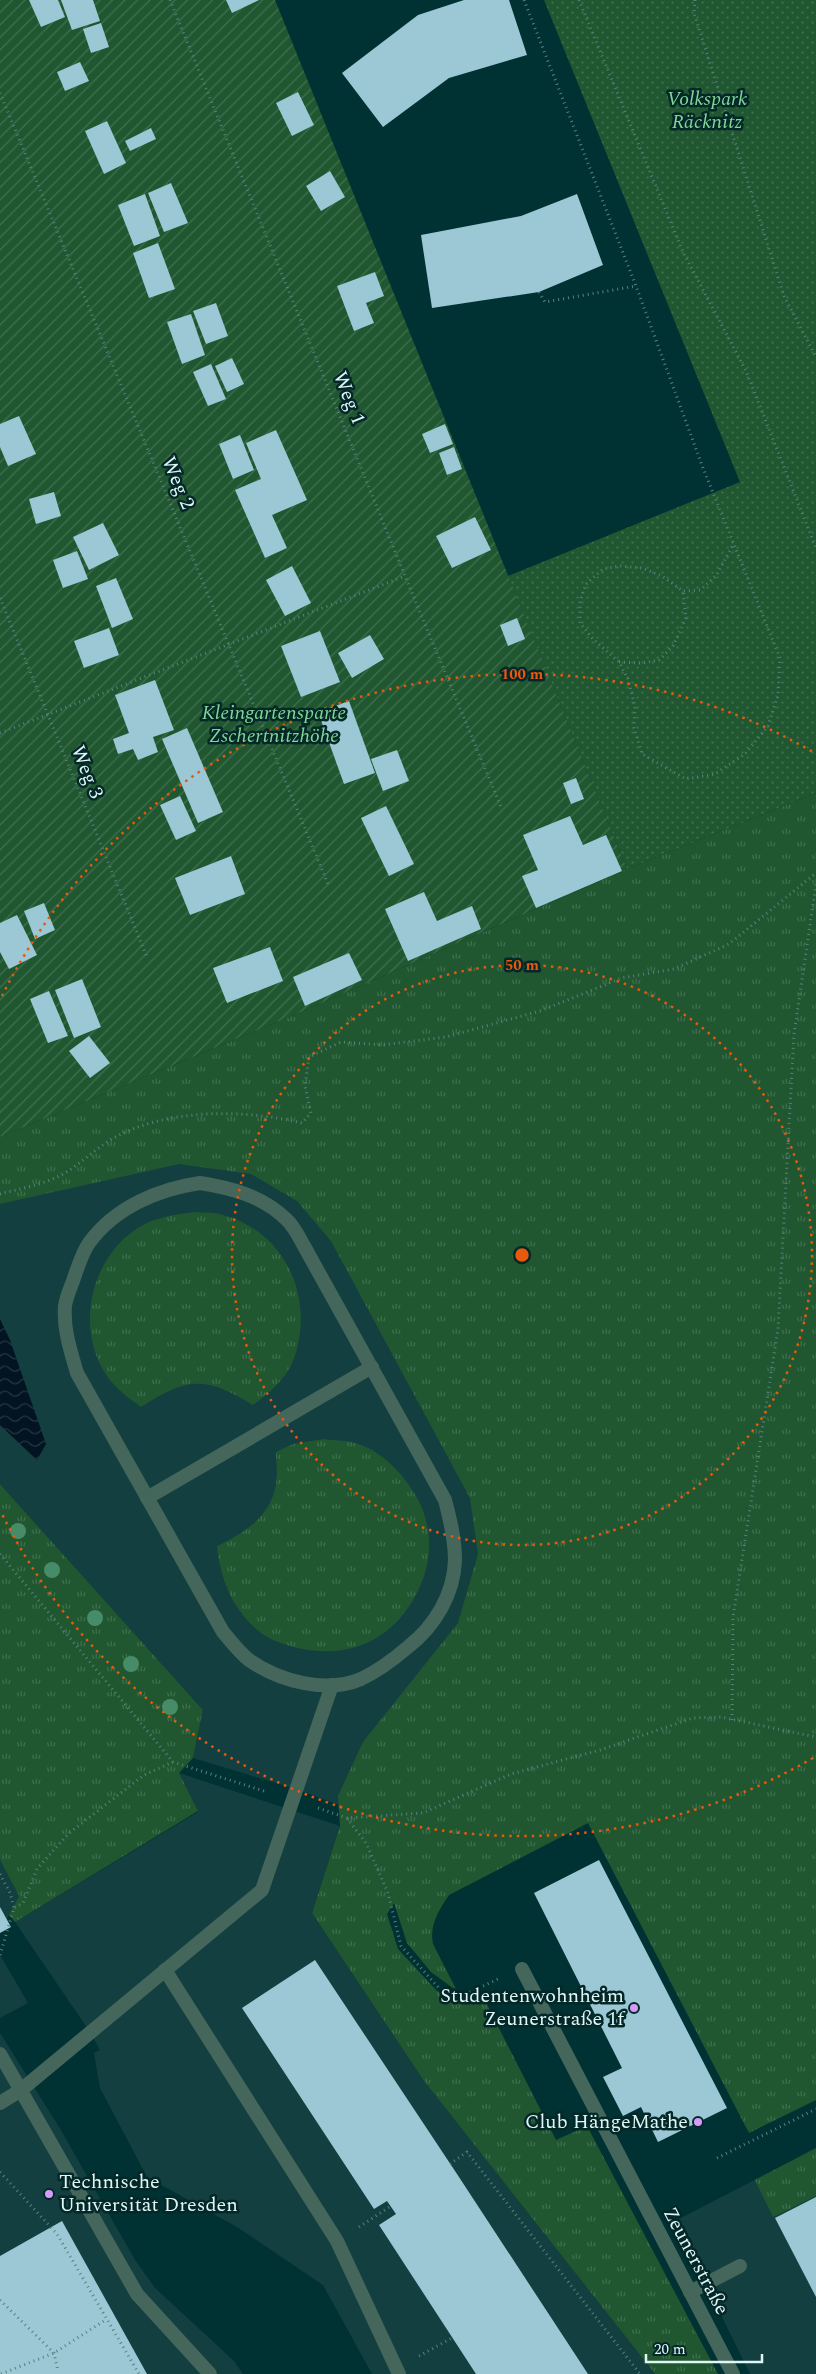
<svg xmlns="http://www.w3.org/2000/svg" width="816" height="2374" viewBox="0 0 816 2374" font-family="Spectral,serif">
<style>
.built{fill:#133f40}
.grass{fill:url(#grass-tufts)}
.park{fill:url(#park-dots)}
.garden{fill:url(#garden-furrows)}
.water{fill:url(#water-waves)}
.building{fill:#9cc7d4}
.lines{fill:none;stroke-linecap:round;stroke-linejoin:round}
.path{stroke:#5a8081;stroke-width:3;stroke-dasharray:1 4;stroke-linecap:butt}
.service{stroke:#44665b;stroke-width:14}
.tree{fill:#478c68}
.ring{fill:none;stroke:#e8590c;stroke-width:2.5;stroke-dasharray:2.5 5}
.poi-dot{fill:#d69bfa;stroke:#042728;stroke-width:2}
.labels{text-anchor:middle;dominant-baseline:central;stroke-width:5;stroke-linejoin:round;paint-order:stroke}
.park-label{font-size:20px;font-style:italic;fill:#80d694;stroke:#042728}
.street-label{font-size:20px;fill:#dff6f6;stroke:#042728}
.poi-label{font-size:20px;fill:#dff6f6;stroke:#042728;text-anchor:end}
.centre{fill:#e8590c;stroke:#042728;stroke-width:2.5}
.ring-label{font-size:15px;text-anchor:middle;font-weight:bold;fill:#e8590c;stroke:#042728;stroke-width:5;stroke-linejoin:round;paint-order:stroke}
</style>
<defs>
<pattern id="grass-tufts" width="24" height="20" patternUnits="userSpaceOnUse" patternTransform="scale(1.25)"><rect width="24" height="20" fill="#205730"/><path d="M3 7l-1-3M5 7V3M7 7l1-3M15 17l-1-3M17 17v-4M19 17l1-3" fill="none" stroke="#40704f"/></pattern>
<pattern id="park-dots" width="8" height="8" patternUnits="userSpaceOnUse" patternTransform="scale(1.25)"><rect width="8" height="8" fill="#205730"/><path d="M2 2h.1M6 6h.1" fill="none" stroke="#40704f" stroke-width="1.8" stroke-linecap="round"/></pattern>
<pattern id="garden-furrows" width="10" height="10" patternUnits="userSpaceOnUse" patternTransform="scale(1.25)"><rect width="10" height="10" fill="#205730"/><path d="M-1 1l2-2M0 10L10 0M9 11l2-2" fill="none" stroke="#40704f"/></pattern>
<pattern id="water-waves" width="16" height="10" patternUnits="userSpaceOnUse" patternTransform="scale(1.25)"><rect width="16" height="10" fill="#021321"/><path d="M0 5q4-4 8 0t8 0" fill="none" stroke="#263642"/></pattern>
</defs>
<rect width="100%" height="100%" fill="#013233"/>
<g class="built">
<path d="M288 1133 546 1534 347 1808 296 1789 193 1758 203 1710 0 1484V1204Z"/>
<path d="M179 1773 340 1826 312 1913 424 2081 655 2374H372L323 2285 237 2227 147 2177 100 2088 94 2053 100 2050 90 2032 15 1922 198 1812Z"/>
<path d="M0 1860 19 1896 0 1933Z"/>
<path d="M0 1955 28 2003 0 2018Z"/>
<path d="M0 2033 59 2127 135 2260 155 2288 234 2361 243 2374H0Z"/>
<path d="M816 2148V2374H750L675 2221Z"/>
</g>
<g class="grass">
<path d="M816 793V2100L749 2133 588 1823 449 1895C439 1910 429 1925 433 1944L457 1991 431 1972 407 1943 394 1903 387 1914 398 1949 437 1991 462 2000 482 1995 556 2140 587 2126 718 2374H655L424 2081 312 1913 340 1826 338 1796 363 1742 458 1623 478 1554 470 1498 331 1241 297 1201 251 1174 179 1164 0 1204V1137L299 1013 627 869Z"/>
<path d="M197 1212C205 1213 215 1212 223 1215 287 1232 316 1301 293 1361 286 1379 268 1394 253 1405 205 1376 188 1377 141 1407 129 1398 116 1389 107 1376 73 1327 92 1251 145 1224 161 1216 179 1214 197 1212Z"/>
<path d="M324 1439C335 1441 348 1440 358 1444 382 1451 404 1475 416 1496 430 1520 433 1549 424 1576 404 1634 354 1663 294 1647 279 1643 265 1638 254 1627 231 1605 220 1577 217 1546 245 1533 271 1516 276 1484 278 1474 276 1462 276 1452L293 1444Z"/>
<path d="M0 1484 203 1710 193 1758 179 1773 198 1811 15 1922 9 1915 19 1896 0 1860Z"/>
<path d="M816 2148V2196L773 2217 755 2180Z"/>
</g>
<path class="park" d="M544 0H816V793L627 869 508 576 740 482Z"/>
<path class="garden" d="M0 0H275L627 869 299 1013 0 1137Z"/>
<path class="water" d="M0 1319 10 1340 46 1444 37 1460 0 1425Z"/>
<g class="building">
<path d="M29 0H58L65 17 41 27Z"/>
<path d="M61 0H93L100 21 72 30Z"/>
<path d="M226 0H259L232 13Z"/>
<path d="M464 0H509L527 55 449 78 383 127 342 73 418 15Z"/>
<path d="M101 23 109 47 91 53 83 29Z"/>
<path d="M80 62 89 81 65 91 57 72Z"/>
<path d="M298 92 314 125 292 136 276 103Z"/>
<path d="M107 121 126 163 104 174 85 131Z"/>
<path d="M151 128 156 139 130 151 125 141Z"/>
<path d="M330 171 345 197 321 211 306 186Z"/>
<path d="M171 183 188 223 164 232 148 193Z"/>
<path d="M145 194 160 236 134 246 118 205Z"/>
<path d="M577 194 603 265 539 292 432 308 421 235 521 216Z"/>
<path d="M158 243 175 289 149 298 133 253Z"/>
<path d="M375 272 384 296 366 303 374 323 354 331 337 286Z"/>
<path d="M216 303 228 336 206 344 193 311Z"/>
<path d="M191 314 205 355 182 364 167 322Z"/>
<path d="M232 358 244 384 227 392 215 366Z"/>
<path d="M211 364 226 399 208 406 193 372Z"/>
<path d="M19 416 36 454 8 466 0 447V424Z"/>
<path d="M445 424 453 444 430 453 422 434Z"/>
<path d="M276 430 307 500 272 515 287 548 265 558 235 490 261 479 246 443Z"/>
<path d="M240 435 254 470 233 479 219 444Z"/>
<path d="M454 447 462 469 447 475 439 453Z"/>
<path d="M54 492 61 516 36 524 29 499Z"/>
<path d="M475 517 491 550 452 568 436 536Z"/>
<path d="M103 523 119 555 89 570 73 537Z"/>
<path d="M77 551 88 579 63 588 53 560Z"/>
<path d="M292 566 311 603 285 616 266 580Z"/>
<path d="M116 578 133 619 112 628 96 586Z"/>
<path d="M517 618 525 639 508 646 500 625Z"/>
<path d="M109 628 119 655 84 668 74 641Z"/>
<path d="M320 631 340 682 301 697 281 646Z"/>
<path d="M370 635 384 659 352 678 338 653Z"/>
<path d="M155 680 174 730 153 737 158 752 138 760 133 749 118 754 113 739 129 733 115 695Z"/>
<path d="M349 701 375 773 344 784 318 712Z"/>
<path d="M187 728 223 812 198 823 162 739Z"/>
<path d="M397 750 409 781 383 791 371 759Z"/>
<path d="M576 778 584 799 571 804 563 783Z"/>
<path d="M180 796 196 831 176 840 160 805Z"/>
<path d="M386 806 414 864 389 876 361 818Z"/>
<path d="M570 816 583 845 606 835 622 871 536 908 522 876 538 870 523 835Z"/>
<path d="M231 856 245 894 190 915 175 878Z"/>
<path d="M424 892 437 921 472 906 481 929 408 961 385 909Z"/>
<path d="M44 903 55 930 35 939 24 911Z"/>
<path d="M17 915 37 955 9 969 0 952V923Z"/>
<path d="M270 947 283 981 227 1003 213 968Z"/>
<path d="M349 953 362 980 305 1006 293 977Z"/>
<path d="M82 979 101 1027 74 1038 55 990Z"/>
<path d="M49 991 68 1036 48 1043 30 999Z"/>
<path d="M89 1036 110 1063 90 1078 69 1051Z"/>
<path d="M599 1860 727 2108 658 2142 641 2107 623 2116 603 2077 622 2068 534 1893Z"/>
<path d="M0 1907 11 1927 0 1933Z"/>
<path d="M315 1960 457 2174 588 2374H476L379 2225 396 2214 387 2201 374 2209 242 2008Z"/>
<path d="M816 2197V2297L775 2218Z"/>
<path d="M62 2221 147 2374H0V2256Z"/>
</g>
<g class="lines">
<g class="path">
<path d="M170 0 405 576 501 807"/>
<path d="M524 0 636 286 703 468 780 658 778 695 768 726 745 754 715 774 686 779 642 754 634 728 635 706 628 679 619 662 593 639 580 623V601L586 584 603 569 621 566 642 568 662 576 683 591 700 590 716 576 733 545"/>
<path d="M579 0 683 252 746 371 816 548"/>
<path d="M695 0 694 13 784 296 816 357"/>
<path d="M0 93 328 884"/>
<path d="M539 292 545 302 636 286"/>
<path d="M0 598 147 957"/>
<path d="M619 662 642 663 659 660 673 646 686 618 683 591"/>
<path d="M0 733 405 576"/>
<path d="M0 1194C18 1189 42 1185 59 1176 78 1167 93 1150 112 1139 166 1108 243 1109 302 1123L311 1113 305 1086 309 1057 341 1042 382 1045 446 1037 540 1011 622 978 674 969 729 944 816 873"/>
<path d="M0 1554 173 1762 267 1792"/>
<path d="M732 1720 733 1617 778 1329 794 1034 816 884"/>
<path d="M318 1808 347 1818 423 1813 511 1774 600 1750 693 1718 721 1717 816 1737"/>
<path d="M347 1818 366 1843 388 1893 401 1946 439 1988 462 1996 498 1979"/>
<path d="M0 1874 10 1893 14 1908"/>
<path d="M0 1955 14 1908 23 1903 37 1869 68 1834 144 1775 173 1762"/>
<path d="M717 2158 816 2109"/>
<path d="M450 2164 467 2152 640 2374"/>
<path d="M0 2172 57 2234 139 2374"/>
<path d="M359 2227 391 2206"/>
<path d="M0 2300 54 2353 58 2371"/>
<path d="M419 2356 452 2338"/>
<path d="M1 2374 54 2353 107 2319"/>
</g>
<g class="service">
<path d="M200 1183C232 1188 262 1196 286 1219 294 1226 299 1237 304 1246L445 1500C450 1519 455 1539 455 1560 454 1594 435 1626 408 1647 394 1659 378 1671 361 1679 326 1694 279 1681 249 1660 239 1652 231 1641 223 1632L77 1373C71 1352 63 1329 65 1306 66 1298 70 1289 73 1281 77 1269 82 1253 89 1243 115 1207 159 1189 200 1183Z"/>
<path d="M147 1498 372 1367"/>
<path d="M522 1969 733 2374"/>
<path d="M165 1970 337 2241 399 2374"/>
<path d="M0 2054 137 2294 210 2374"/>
<path d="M0 2103 21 2090 262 1890 332 1685"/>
<path d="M690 2292 740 2266"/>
</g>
</g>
<g class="tree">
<circle cx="18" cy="1531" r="8"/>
<circle cx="52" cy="1570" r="8"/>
<circle cx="95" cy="1618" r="8"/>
<circle cx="131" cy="1664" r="8"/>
<circle cx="170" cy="1707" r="8"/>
</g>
<g class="ring">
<circle cx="522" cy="1255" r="290"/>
<path d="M813 1758A581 581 0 0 1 2 1514M2 996A581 581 0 0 1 813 752"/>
</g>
<g class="poi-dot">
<circle cx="634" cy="2008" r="5"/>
<circle cx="698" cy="2122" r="5"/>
<circle cx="49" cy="2194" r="5"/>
</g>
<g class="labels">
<g class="park-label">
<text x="707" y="99">Volkspark<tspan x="707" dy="23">Räcknitz</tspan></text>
<text x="274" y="713">Kleingartensparte<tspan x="274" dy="23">Zschertnitzhöhe</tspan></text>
</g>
<g class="street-label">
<text transform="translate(349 398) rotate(68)">Weg 1</text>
<text transform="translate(178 483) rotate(67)">Weg 2</text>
<text transform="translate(87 772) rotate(68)">Weg 3</text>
<text transform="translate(696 2261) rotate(62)">Zeunerstraße</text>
</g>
<g class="poi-label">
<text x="624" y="1996">Studentenwohnheim<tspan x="624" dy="23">Zeunerstraße 1f</tspan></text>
<text x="688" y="2122">Club HängeMathe</text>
<text x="59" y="2182" text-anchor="start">Technische<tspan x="59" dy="23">Universität Dresden</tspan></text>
</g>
</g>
<circle cx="522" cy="1255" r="8" class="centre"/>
<g class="ring-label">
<text x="522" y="679">100 m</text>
<text x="522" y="970">50 m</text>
</g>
<path d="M646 2354v8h116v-8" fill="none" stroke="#dff6f6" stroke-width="2.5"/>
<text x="654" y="2354" font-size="15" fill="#dff6f6" stroke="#042728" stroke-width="4" paint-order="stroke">20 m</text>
</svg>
